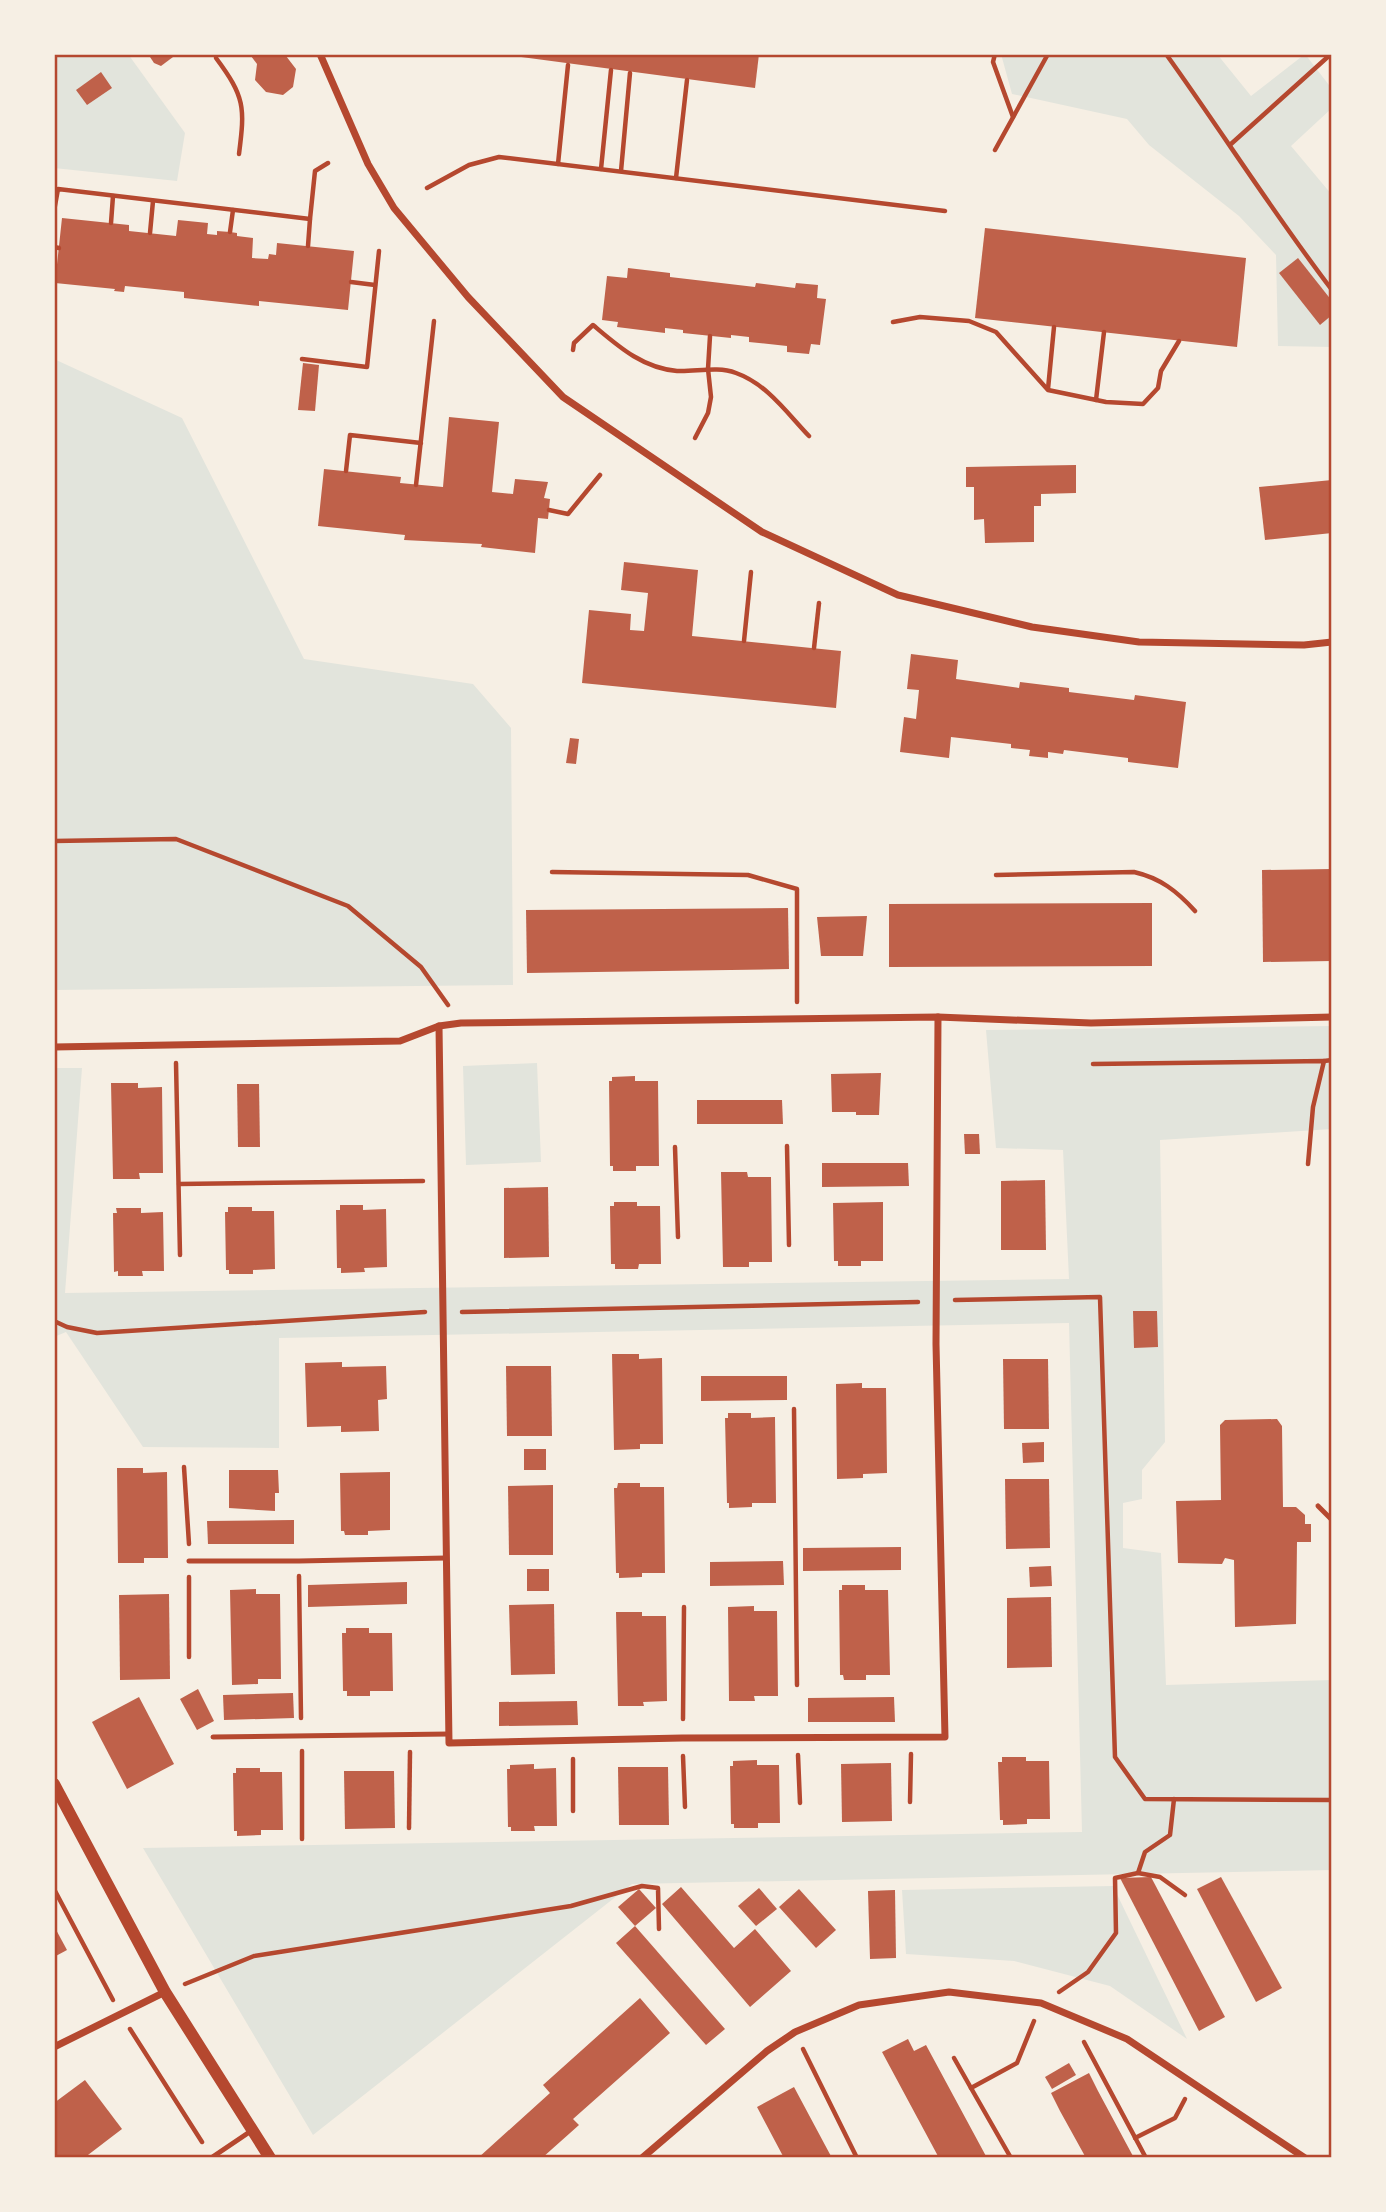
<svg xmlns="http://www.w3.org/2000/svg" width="1386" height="2212" viewBox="0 0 1386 2212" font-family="Arial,sans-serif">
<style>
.green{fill:#e2e4dc}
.building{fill:#bf614a}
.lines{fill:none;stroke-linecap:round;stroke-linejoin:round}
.path{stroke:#b5482f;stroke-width:4.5}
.service{stroke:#b5482f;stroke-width:5}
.minor{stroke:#b5482f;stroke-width:7}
.tertiary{stroke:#b5482f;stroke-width:12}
.neatline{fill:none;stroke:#b5482f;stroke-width:2.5}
</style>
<rect width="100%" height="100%" fill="#f6efe4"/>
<g class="green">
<path d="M54 54H128L185 133 177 181 54 168Z"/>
<path d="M1001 54H1217L1251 96 1305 54 1332 89V108L1291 146 1332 195V347L1278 346 1276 255 1239 216 1149 145 1127 119 1012 94Z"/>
<path d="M54 359 182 418 304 659 473 684 511 728 513 985 54 990Z"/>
<path d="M1332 1026V1129L1160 1140 1165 1442 1142 1470V1499L1123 1503V1548L1161 1553 1166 1685 1332 1680V1870L632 1884 313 2135 143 1848 1082 1832 1069 1323 279 1338V1448L143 1447 66 1332 54 1337V1068H82L65 1293 1069 1279 1063 1150 996 1148 986 1030Z"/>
<path d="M537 1063 541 1162 466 1165 463 1066Z"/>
<path d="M1113 1886 1187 2039 1110 1986 1014 1961 906 1954 902 1890Z"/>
</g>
<g class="building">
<path d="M148 54H177L161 66 154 63Z"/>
<path d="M254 54 286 56 296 69 293 87 283 95 266 92 255 80 257 64 251 56Z"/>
<path d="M498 54H759L755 88Z"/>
<path d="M101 72 112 88 87 105 76 90Z"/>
<path d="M62 218 129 225V231L176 236 178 220 208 223 207 234 217 235V231L230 232 237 233V236L253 238 252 258 268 259 269 254 276 255 277 243 354 251 348 310 259 301V306L184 298V292L125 286 124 292 114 291 115 289 55 283Z"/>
<path d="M985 228 1246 258 1237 347 975 318Z"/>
<path d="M1298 258 1332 301V315L1320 325 1279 273Z"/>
<path d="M628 268 670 273V277L755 287 756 283 795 288 796 283 818 285 817 298 826 299 820 345 811 344 809 354 787 352V346L749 342V337L731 335V338L683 333V330L665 328V333L617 327 618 322 602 320 607 276 627 278Z"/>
<path d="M303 363 319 365 315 411 298 410Z"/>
<path d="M449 417 499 422 492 492 513 494 515 479 548 482 544 498 550 499 548 519 538 518 535 553 481 547 482 544 404 540 405 535 318 526 324 469 401 477 400 483 443 487Z"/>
<path d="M1076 465V493L1041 494V506H1034V542L985 543 984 519 974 520V487H966V467Z"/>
<path d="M1332 480V533L1265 540 1259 487Z"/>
<path d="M624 562 698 570 692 636 841 651 836 708 582 683 589 610 631 614 630 630 644 631 648 593 621 590Z"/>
<path d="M911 654 958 660 956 679 1019 688 1020 682 1069 688V692L1134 700 1135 695 1186 702 1178 768 1128 762V758L1064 750 1063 754 1048 752V758L1029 756 1030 750 1011 748V744L951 737 949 758 900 752 904 717 916 719 919 690 907 689Z"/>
<path d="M570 738 579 739 576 764 566 763Z"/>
<path d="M1332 869V961L1263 962 1262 870Z"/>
<path d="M1152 903V966L889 967V904Z"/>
<path d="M788 908 789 969 527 973 526 910Z"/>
<path d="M867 916 863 956H821L817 917Z"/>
<path d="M881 1073 879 1115H856V1112H832L831 1074Z"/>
<path d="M635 1076V1081H658L659 1166H636V1171H613V1166H610L609 1081H612V1077Z"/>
<path d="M111 1083H138V1088L162 1087 163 1173H139L140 1179H113Z"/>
<path d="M237 1084H259L260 1147H238Z"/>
<path d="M697 1100H782L783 1124H697Z"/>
<path d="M964 1134H979L980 1154H965Z"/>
<path d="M822 1163H908L909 1186 822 1187Z"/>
<path d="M721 1172H747L748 1177H771L772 1262H749V1267H723Z"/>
<path d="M1045 1180 1046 1250H1001V1181Z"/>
<path d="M548 1187 549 1257 504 1258V1188Z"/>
<path d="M614 1202H637V1206H660L661 1264H639L638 1269H615V1264H611L610 1206H614Z"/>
<path d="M883 1202V1261H861V1266H838V1261H834L833 1203Z"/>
<path d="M340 1205H363V1210L386 1209 387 1267 364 1268 365 1272 341 1273V1268H337L336 1210H340Z"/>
<path d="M228 1207H252V1211H274L275 1269 253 1270V1274H229V1270H226L225 1212H228Z"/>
<path d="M116 1208H141V1213L163 1212 164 1271H142L143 1276H118V1271L114 1272 113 1213H117Z"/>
<path d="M1133 1311H1157L1158 1347 1134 1348Z"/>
<path d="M612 1354H639V1359L662 1358 663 1444H640V1449L614 1450Z"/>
<path d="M1003 1359H1048L1049 1429H1004Z"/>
<path d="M342 1362V1367L386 1366 387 1399 378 1400 379 1431 341 1432V1426L307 1427 305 1363Z"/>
<path d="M506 1366H551L552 1436H507Z"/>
<path d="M701 1376H787V1400L701 1401Z"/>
<path d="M862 1383V1388H886L887 1473 863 1474V1478L837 1479 836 1384Z"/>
<path d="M728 1413H751V1418L775 1417 776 1503H752V1507L729 1508V1503H727L725 1418H728Z"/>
<path d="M1277 1419 1282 1426 1283 1507H1296L1305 1515V1524H1311V1542H1297L1296 1624 1235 1627 1234 1560 1225 1558 1222 1564 1178 1563 1176 1501 1221 1500 1220 1425 1225 1420Z"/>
<path d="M1044 1442V1462L1023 1463 1022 1443Z"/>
<rect x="524" y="1449" width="22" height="21"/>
<path d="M117 1468H143V1473L167 1472 168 1558H144V1563H118Z"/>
<path d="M229 1470H278L279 1493H275V1511L229 1508Z"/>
<path d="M390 1472V1530L368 1531V1535H345L344 1531H341L340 1473Z"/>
<path d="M1005 1479H1049L1050 1548 1006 1549Z"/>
<path d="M618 1483H640V1487H664L665 1573H642V1577L619 1578V1573H616L614 1488H617Z"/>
<path d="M553 1485V1555H509L508 1486Z"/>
<path d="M294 1520V1544H208L207 1521Z"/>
<path d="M901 1547V1570L803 1571V1548Z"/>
<path d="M783 1561 784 1585 710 1586V1562Z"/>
<path d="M1051 1566 1052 1586 1030 1587 1029 1567Z"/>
<rect x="527" y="1569" width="22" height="22"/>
<path d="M407 1582V1604L308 1607V1585Z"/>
<path d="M842 1585H865V1590H888L890 1675H866V1680H844L843 1675H840L839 1590H842Z"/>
<path d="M256 1589V1594H280L281 1679H258V1684L232 1685 230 1590Z"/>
<path d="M169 1594 170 1679 120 1680 119 1595Z"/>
<path d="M1051 1597 1052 1667 1007 1668V1598Z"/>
<path d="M554 1604 555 1674 511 1675 509 1605Z"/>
<path d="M754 1606V1611H777L778 1696H754L755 1701H729L728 1607Z"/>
<path d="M616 1612H642V1616H666L667 1701 643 1702 644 1706H618Z"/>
<path d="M346 1628H369V1633H392L393 1691H370V1696H347V1691H343L342 1633H346Z"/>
<path d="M198 1689 214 1721 197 1730 180 1699Z"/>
<path d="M293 1693 294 1718 224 1720 223 1695Z"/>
<path d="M139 1697 174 1764 127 1789 92 1722Z"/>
<path d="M894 1697 895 1722H808V1698Z"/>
<path d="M577 1701 578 1725 499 1726V1702Z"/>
<path d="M1002 1757H1026V1761H1049L1050 1819H1027V1824L1003 1825V1820H1000L998 1762H1002Z"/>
<path d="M757 1760V1765H779L780 1823H758V1828H734V1824H731L730 1766H733V1761Z"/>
<path d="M891 1763 892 1821 842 1822 841 1764Z"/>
<path d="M534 1764V1769L556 1768 557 1826H534L535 1831H511V1827H508L507 1769H510V1765Z"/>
<path d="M618 1767H668L669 1825H619Z"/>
<path d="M236 1768H260V1772H282L283 1830H261V1835L237 1836V1831H234L233 1773H236Z"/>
<path d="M344 1771H394L395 1828 345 1829Z"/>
<path d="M1151 1877 1225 2017 1199 2031 1120 1878Z"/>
<path d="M1221 1877 1282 1988 1256 2002 1197 1889Z"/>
<path d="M681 1887 734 1948 755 1929 791 1971 750 2007 662 1904Z"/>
<path d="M759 1888 777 1909 756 1926 738 1906Z"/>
<path d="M639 1889 656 1908 635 1926 618 1907Z"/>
<path d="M799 1889 836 1930 816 1948 779 1907Z"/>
<path d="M895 1890 896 1958 870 1959 868 1891Z"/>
<path d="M54 1926 67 1950 54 1957Z"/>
<path d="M635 1926 725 2029 706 2045 616 1943Z"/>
<path d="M640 1998 670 2033 573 2119 579 2125 542 2158H478L550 2093 543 2085Z"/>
<path d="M908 2039 914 2051 926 2045 987 2158H939L882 2052Z"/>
<path d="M1069 2063 1076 2075 1052 2089 1045 2077Z"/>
<path d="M1089 2073 1098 2091 1134 2158H1086L1060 2111 1051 2093Z"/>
<path d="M85 2080 122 2129 84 2158H54V2103Z"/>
<path d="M794 2087 825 2145 832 2158H784L757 2107Z"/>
</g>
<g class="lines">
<g class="path">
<path d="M995 54 993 62 1013 117"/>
<path d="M1166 54C1222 132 1274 214 1332 290"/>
<path d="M216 58C245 97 245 107 239 154"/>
<path d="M1231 144 1331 54"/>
<path d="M995 150 1048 54"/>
<path d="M558 164 568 65"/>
<path d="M601 169 611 70"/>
<path d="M621 171 630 73"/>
<path d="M676 178 687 80"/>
<path d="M427 188 469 165 499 157 945 211"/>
<path d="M54 211 58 189 310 219 315 171 328 163"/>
<path d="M111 223 113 196"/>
<path d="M230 232 233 210"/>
<path d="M150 233 153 201"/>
<path d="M308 246 310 219"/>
<path d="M54 247 59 248"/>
<path d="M351 282 375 285"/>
<path d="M893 322 920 317 969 321 996 332 1048 390 1106 402 1143 404 1158 388 1161 371 1179 341"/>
<path d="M573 350 574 343 593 325C618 346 642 368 677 371 696 372 717 366 736 373 767 384 787 413 809 436"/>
<path d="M302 359 367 367 379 251"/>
<path d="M1048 389 1054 327"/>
<path d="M1096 400 1104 332"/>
<path d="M695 438 708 413 711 397 708 369 710 336"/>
<path d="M346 471 350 435 421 443"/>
<path d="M416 485 434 321"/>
<path d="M549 510 568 514 600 475"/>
<path d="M744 641 751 572"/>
<path d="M814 648 819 603"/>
<path d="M54 841 176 839 348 906 421 967 448 1005"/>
<path d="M552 872 748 875 797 889V1002"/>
<path d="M996 875 1134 872C1160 878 1177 891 1195 911"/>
<path d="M1324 1061 1332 1060"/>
<path d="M176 1063 180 1255"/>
<path d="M1093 1064 1324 1061 1313 1107 1308 1164"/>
<path d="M787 1146 789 1245"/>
<path d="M675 1147 678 1237"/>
<path d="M179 1184 423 1181"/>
<path d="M955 1300 1100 1297 1115 1757 1145 1799 1332 1800"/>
<path d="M462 1312 918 1302"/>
<path d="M54 1321 67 1327 97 1333 425 1312"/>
<path d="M794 1409 797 1685"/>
<path d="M184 1467 189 1544"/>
<path d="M299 1576 301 1718"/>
<path d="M189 1657V1577"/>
<path d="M683 1719 684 1607"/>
<path d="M302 1751V1839"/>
<path d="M798 1755 800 1803"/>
<path d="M683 1756 685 1807"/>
<path d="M1174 1799 1170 1835 1145 1852 1138 1873 1160 1877 1185 1895"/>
<path d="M910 1802 911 1754"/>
<path d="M573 1811V1759"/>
<path d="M409 1828 410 1752"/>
<path d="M54 1889 113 2000"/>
<path d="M185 1984 254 1956 571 1906 642 1886 658 1888 659 1929"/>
<path d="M1059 1992 1088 1972 1116 1933 1115 1878 1138 1873"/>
<path d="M130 2029 202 2142"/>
<path d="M1084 2042 1146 2158"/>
<path d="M803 2049 857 2158"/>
<path d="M954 2058 971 2088"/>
<path d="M1135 2138 1175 2118 1185 2099"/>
<path d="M1011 2158 971 2088 1017 2063 1034 2021"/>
</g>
<g class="service">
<path d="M1318 1506 1332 1520"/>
<path d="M189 1561H299L446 1558"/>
<path d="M213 1737 449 1734"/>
<path d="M211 2158 251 2131"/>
</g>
<g class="minor">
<path d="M320 54 368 164 394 208 468 297 563 397 762 532 898 595 1032 627 1139 642 1304 645 1332 642"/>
<path d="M439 1026 449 1743 682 1738 945 1737 936 1344 938 1017"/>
<path d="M54 1047 400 1041 439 1026 461 1023 938 1017 1091 1023 1332 1017"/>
<path d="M54 2047 165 1992"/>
<path d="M642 2158 767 2051 795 2032 859 2005 949 1992 1041 2003 1127 2039 1305 2158"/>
</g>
<path class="tertiary" d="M54 1784 165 1992 270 2158"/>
</g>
<rect width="1386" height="2212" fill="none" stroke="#f6efe4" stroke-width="112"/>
<rect x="56" y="56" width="1274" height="2100" class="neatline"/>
</svg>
